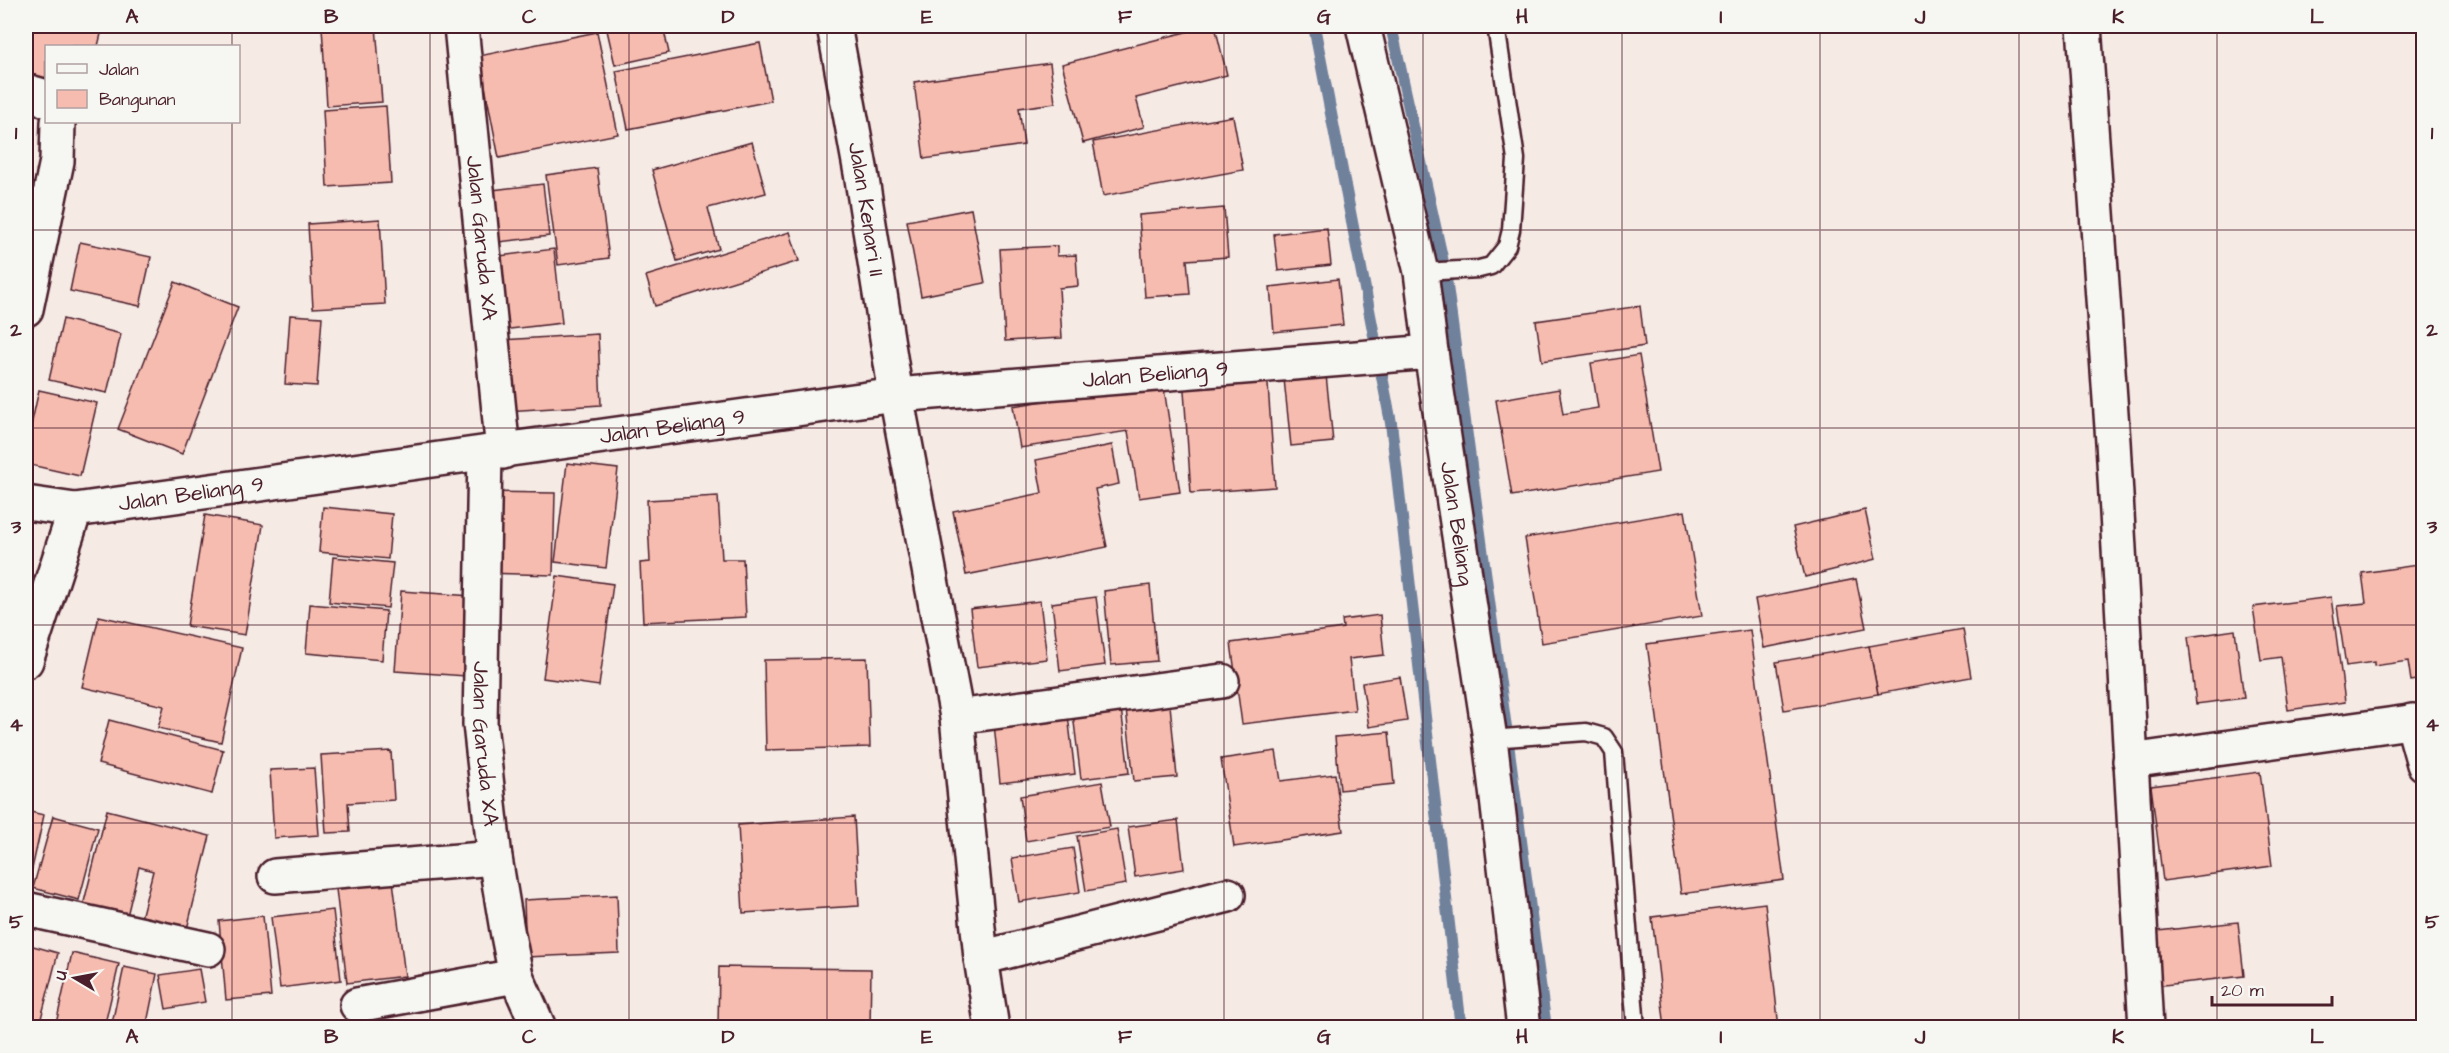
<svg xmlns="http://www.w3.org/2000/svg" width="2449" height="1053" viewBox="0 0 2449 1053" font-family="'Architects Daughter',sans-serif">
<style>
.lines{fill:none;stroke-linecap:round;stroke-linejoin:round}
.stream{stroke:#70819c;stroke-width:12}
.building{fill:#f6bcb0;stroke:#4a1f2b;stroke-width:1.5}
.service-casing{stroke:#4a1f2b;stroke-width:21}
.minor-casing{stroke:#4a1f2b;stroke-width:38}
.tertiary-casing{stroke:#4a1f2b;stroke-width:38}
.service{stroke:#f6f6f2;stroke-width:16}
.minor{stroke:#f6f6f2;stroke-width:33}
.tertiary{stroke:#f6f6f2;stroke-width:33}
.grid{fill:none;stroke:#4a1f2b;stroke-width:1.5;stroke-opacity:0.55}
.labels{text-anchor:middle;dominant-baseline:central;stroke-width:4.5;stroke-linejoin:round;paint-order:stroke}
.street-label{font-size:22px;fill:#4a1f2b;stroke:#f6f6f2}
.neatline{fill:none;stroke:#4a1f2b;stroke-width:2}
.grid-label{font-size:20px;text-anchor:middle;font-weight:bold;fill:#4a1f2b}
</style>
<rect width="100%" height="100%" fill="#f6eae5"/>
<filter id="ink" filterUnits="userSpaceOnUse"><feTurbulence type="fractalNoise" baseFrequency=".0167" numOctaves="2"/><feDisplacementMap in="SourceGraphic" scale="12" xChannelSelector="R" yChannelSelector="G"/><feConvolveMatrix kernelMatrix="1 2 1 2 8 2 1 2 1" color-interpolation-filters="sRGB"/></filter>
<g filter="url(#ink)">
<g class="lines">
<g class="stream">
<path d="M1314 26 1391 423 1461 1028"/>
<path d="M1391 26 1445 271 1546 1028"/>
</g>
</g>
<g class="building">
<path d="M26 26H103L98 46H46V80L26 75Z"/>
<path d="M348 26H376L382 102 327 106 322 27Z"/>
<path d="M606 26H663L669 53 615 65Z"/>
<path d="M894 26H920L895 29Z"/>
<path d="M1209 26H1215L1227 75 1136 98 1144 127 1083 143 1062 64Z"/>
<path d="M597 32 618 134 499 158 479 56Z"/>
<path d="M760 43 771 101 628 129 616 71Z"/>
<path d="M1050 63 1055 103 1019 108 1024 145 924 159 914 82Z"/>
<path d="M386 106 391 183 327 187 323 110Z"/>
<path d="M1233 116 1243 170 1103 196 1093 142Z"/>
<path d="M752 142 766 193 708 208 719 249 677 261 652 170Z"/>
<path d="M597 168 609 258 558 265 546 175Z"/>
<path d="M543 184 549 236 491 243 484 191Z"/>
<path d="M1224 208 1228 257 1187 260 1190 294 1145 297 1139 215Z"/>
<path d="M971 209 985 283 921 296 907 221Z"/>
<path d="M380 219 385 304 313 308 308 224Z"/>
<path d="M1327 228 1331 265 1278 271 1274 234Z"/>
<path d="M790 232 799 261 655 306 646 276Z"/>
<path d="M80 242 151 257 140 306 70 291Z"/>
<path d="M1057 246V256L1076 255 1078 286 1059 288 1062 338 1005 341 1000 249Z"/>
<path d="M554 249 562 323 501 330 492 257Z"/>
<path d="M1338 279 1343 325 1274 332 1270 287Z"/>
<path d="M175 282 238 307 182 454 118 429Z"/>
<path d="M1640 306 1645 346 1542 361 1536 321Z"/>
<path d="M290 315 322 317 317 386 285 384Z"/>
<path d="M63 319 121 334 107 393 49 380Z"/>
<path d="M598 334 601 405 506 411 502 340Z"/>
<path d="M1639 355 1658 472 1512 496 1496 400 1559 389 1563 414 1598 408 1591 363Z"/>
<path d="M1267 370 1275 487 1191 493 1183 376Z"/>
<path d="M1326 375 1333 442 1291 446 1284 379Z"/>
<path d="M1163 382 1180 492 1139 498 1128 431 1020 448 1013 406Z"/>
<path d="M39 390 97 403 80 476 26 464V448Z"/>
<path d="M1112 445 1119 484 1095 489 1107 547 966 575 953 511 1042 493 1036 460Z"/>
<path d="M567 463 618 469 606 568 555 562Z"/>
<path d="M488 492 555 493 553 575 486 573Z"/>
<path d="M718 496 722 559H743L746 617 643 622 640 563 650 562 647 500Z"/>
<path d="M323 507 392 514 388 559 319 552Z"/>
<path d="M1865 510 1876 559 1805 577 1793 527Z"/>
<path d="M1685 511 1702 616 1542 643 1525 538Z"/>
<path d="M205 515 263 525 245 635 187 626Z"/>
<path d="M333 557 393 563 388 608 329 602Z"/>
<path d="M2424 564V679L2411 681 2408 661 2374 666V662L2346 666 2337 606 2366 603 2362 573Z"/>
<path d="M557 576 613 584 599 686 543 678Z"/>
<path d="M1856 579 1866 628 1764 648 1755 599Z"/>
<path d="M1150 585 1157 661 1111 665 1104 591Z"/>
<path d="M401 591 472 596 466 676 395 671Z"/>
<path d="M1096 597 1105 665 1060 671 1052 603Z"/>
<path d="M2331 597 2345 702 2288 710 2281 657 2261 660 2253 607Z"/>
<path d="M1040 601 1047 659 977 667 970 609Z"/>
<path d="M310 604 386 611 382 660 306 653Z"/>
<path d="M1380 615 1384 655 1349 659 1355 710 1242 724 1231 643 1343 628 1342 620Z"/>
<path d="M99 616 242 648 221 742 158 728 164 706 82 687Z"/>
<path d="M1963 629 1971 677 1878 694 1869 646Z"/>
<path d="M1750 630 1784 880 1681 894 1647 644Z"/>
<path d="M2235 630 2244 698 2196 704 2188 637Z"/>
<path d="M1869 646 1878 694 1784 710 1776 662Z"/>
<path d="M867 658 870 747 766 750 764 660Z"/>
<path d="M1400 677 1407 721 1369 727 1362 683Z"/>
<path d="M1120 700 1129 773 1081 779 1072 706Z"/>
<path d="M1170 705 1177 777 1134 781 1126 709Z"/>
<path d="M1068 715 1075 774 1000 783 994 724Z"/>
<path d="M109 720 223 750 212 794 98 764Z"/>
<path d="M1389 732 1394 784 1340 790 1335 737Z"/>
<path d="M391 751 394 800 348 803 350 832 326 833 321 755Z"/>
<path d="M1276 751 1281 781 1335 774 1343 831 1234 847 1221 759Z"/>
<path d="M314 768 319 835 274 838 270 770Z"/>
<path d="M2260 772 2272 866 2163 881 2151 786Z"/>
<path d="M1102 782 1110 827 1026 841 1020 796Z"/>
<path d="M107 810 210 836 186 933 140 922 153 871 139 867 127 916 83 906Z"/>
<path d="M26 811 44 815 32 869 26 868Z"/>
<path d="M53 816 98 828 79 900 33 888Z"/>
<path d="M854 817 859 906 743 913 738 825Z"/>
<path d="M1178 820 1184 869 1135 877 1128 827Z"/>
<path d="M1117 829 1126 884 1086 891 1077 836Z"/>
<path d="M1073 848 1080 892 1019 902 1012 858Z"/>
<path d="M393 881 405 976 347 983 336 889Z"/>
<path d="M617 895 619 953 526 957 524 900Z"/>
<path d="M1765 903 1779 1028H1665L1652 917Z"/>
<path d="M333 910 341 980 280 988 271 917Z"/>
<path d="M263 916 271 996 226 1000 219 921Z"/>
<path d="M2238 922 2244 976 2155 986 2149 932Z"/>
<path d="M26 944 58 953 39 1026 26 1023Z"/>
<path d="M72 953 119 964 104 1028H55Z"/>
<path d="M124 967 157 974 146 1028H111Z"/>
<path d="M719 967 871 969 870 1028H718Z"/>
<path d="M199 969 205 1002 166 1009 160 975Z"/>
</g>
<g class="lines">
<g class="service-casing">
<g id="service">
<path d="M1421 272 1479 269 1491 266 1507 246 1511 230 1516 159 1496 26"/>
<path d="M1490 739 1586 732 1604 737 1614 752 1636 1028"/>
</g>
</g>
<g class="minor-casing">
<g id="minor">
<path id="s1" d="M461 26 503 452"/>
<path id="s2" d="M834 26 861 173 896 395 957 717 981 958 992 1028"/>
<path d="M2084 26 2113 442 2146 1028"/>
<path d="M26 91 40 95 46 100"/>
<path d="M26 309 57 161 58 122"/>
<path id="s3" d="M485 453 480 724 495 858 507 930 516 976 539 1028"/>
<path d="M26 503 75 510"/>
<path id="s4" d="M26 661 75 510 896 395 1431 352"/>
<path d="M957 717 1222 681"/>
<path d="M2412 721 2424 764"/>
<path d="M2130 761 2424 720"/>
<path d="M275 876 495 858"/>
<path d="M26 909 208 949"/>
<path d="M981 958 1228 895"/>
<path d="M357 1005 516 976"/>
</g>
</g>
<g class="tertiary-casing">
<g id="tertiary">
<path id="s5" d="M1363 26 1421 272 1431 352 1490 739 1524 1028"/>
</g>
</g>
<use href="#service" class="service"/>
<use href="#minor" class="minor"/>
<use href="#tertiary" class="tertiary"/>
</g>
</g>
<path class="grid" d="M232 26V46M430 26V1028M629 26V1028M827 26V1028M1026 26V1028M1224 26V1028M1423 26V1028M1622 26V1028M1820 26V1028M2019 26V1028M2217 26V1028M232 122V1028M26 230H2424M26 428H2424M26 625H2424M26 823H2424"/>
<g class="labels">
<g class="street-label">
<text stroke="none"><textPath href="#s2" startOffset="186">Jalan Kenari II</textPath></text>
<text stroke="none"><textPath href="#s1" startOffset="213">Jalan Garuda XA</textPath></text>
<text stroke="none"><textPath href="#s4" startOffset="1248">Jalan Beliang 9</textPath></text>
<text stroke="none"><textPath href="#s4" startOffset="762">Jalan Beliang 9</textPath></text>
<text stroke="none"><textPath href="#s4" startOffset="276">Jalan Beliang 9</textPath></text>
<text stroke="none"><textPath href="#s5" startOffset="507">Jalan Beliang</textPath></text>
<text stroke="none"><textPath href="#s3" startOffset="291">Jalan Garuda XA</textPath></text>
</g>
</g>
<rect width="2449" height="1053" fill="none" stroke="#f6f6f2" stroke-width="66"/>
<rect x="45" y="45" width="195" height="78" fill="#f6f6f2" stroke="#b1a0a2" stroke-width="1.5"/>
<rect x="57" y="64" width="30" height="9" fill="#f6f6f2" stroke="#b1a0a2" stroke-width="1.5"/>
<text x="99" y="75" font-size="18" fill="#4a1f2b">Jalan</text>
<rect x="57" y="90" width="30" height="18" fill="#f6bcb0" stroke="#b1a0a2" stroke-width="1.5"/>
<text x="99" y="105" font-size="18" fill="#4a1f2b">Bangunan</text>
<g transform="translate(75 978) rotate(280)" stroke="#f6f6f2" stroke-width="4.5" paint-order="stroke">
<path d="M0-4.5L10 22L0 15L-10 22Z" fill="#4a1f2b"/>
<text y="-9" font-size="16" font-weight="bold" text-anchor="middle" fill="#4a1f2b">U</text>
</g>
<path d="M2212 996v9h120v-9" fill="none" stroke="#4a1f2b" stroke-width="3"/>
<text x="2221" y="996" font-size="18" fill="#4a1f2b" stroke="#f6f6f2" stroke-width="4.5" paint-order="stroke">20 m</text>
<rect x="33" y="33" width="2383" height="987" class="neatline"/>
<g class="grid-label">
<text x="132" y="23">A</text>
<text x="331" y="23">B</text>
<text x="529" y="23">C</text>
<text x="728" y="23">D</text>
<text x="927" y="23">E</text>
<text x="1125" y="23">F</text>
<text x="1324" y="23">G</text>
<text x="1522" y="23">H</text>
<text x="1721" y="23">I</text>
<text x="1920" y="23">J</text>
<text x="2118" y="23">K</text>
<text x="2317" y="23">L</text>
<text x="16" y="139">1</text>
<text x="2432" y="139">1</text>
<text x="16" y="336">2</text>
<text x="2432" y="336">2</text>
<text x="16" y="533">3</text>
<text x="2432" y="533">3</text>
<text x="16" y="731">4</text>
<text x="2432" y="731">4</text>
<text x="16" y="928">5</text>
<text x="2432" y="928">5</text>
<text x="132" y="1043">A</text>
<text x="331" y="1043">B</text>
<text x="529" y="1043">C</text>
<text x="728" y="1043">D</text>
<text x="927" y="1043">E</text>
<text x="1125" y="1043">F</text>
<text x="1324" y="1043">G</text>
<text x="1522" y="1043">H</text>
<text x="1721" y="1043">I</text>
<text x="1920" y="1043">J</text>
<text x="2118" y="1043">K</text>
<text x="2317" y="1043">L</text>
</g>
</svg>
